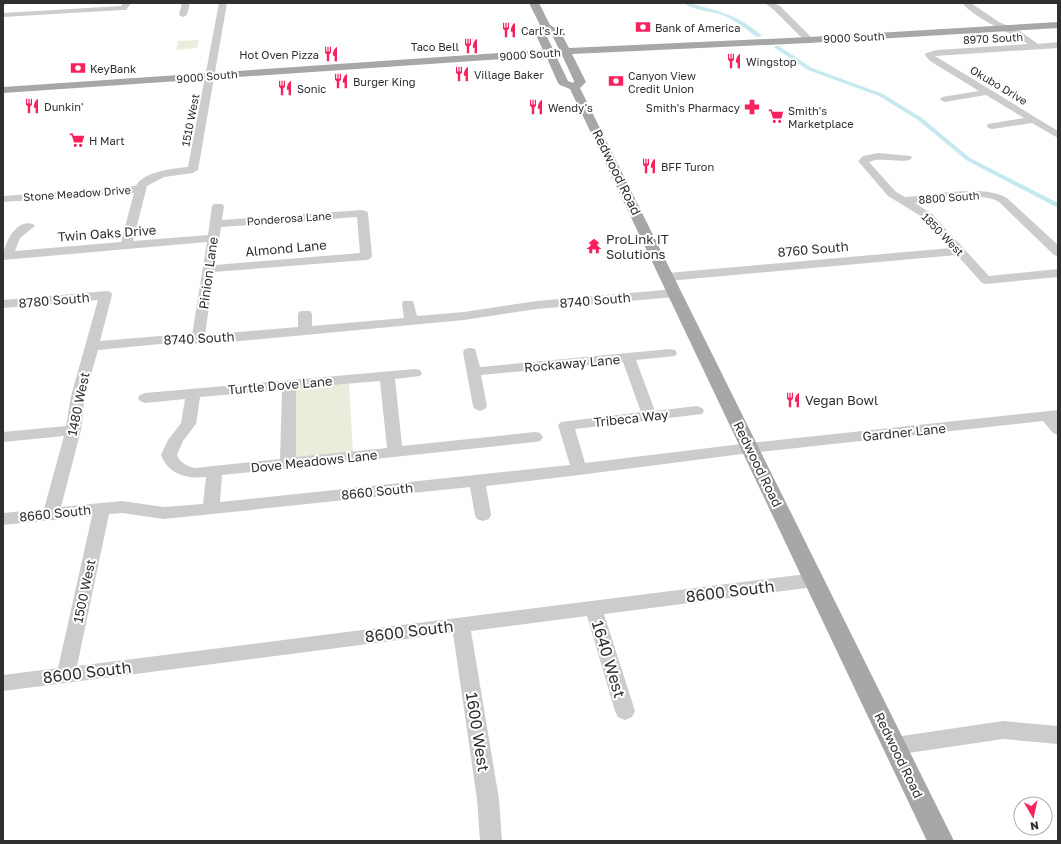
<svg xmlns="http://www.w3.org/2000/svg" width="1061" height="844" viewBox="0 0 1061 844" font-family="'Golos Text',sans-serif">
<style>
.green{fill:#e9eedc}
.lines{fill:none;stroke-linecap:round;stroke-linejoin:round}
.canal{fill:#c6e8ef;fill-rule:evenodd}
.minor{fill:#ccc;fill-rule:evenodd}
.major{fill:#a7a7a7;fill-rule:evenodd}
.labels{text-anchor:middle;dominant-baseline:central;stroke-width:4;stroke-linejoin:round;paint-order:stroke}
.far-poi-label{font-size:11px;fill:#2f2f2f;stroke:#fff;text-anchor:start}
.far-street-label{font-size:11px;fill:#2f2f2f;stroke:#fff}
.street-label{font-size:13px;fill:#2f2f2f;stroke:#fff}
.poi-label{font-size:13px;fill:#2f2f2f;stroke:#fff;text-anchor:start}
.near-street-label{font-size:16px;fill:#2f2f2f;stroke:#fff}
</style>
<rect width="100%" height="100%" fill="#fff"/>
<g class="green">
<path d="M199 40 197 48 176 50 178 41Z"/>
<path d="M349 383 353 453 297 458 295 455 296 391 297 388Z"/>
</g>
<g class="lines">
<g class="canal">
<path d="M684 3C691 3 696 5 703 7 725 12 745 20 762 36L757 37C746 29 735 20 723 15 711 11 695 11 684 3Z"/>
<path d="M775 46H779L812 68 883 94 922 118 970 158 1058 203V208L966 160 918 120 879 96 808 70 775 48Z"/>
</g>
<g class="minor">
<path d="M3 3H8L3 6Z"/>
<path d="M123 3H131L126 10H123L3 17V13L121 6Z"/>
<path d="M182 3H190L187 15 183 17 179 15Z"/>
<path d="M219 3H227L198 170 193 173 164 177 147 186 133 241 208 235 212 206 214 204H222L224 206 222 220 362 210 366 211 368 213 372 256 370 259 366 260 214 272 205 335 298 327V314L300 311H310L312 314V326L404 318 402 304 403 301H413L417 316 464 312 537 301 675 289 680 290 681 293 680 296 675 297 537 309 464 320 305 335 217 343 160 344 98 350 85 396 81 430 61 507 122 501 164 507 203 504 206 477C187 479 169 475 161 455L168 440 181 423 185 399 145 403 140 401 138 398 140 395 145 393 415 369 420 370 422 373 420 376 395 379 402 446 535 432 540 433 543 437 540 441 535 442 222 475 220 502 570 465 558 425 561 422 641 412 623 362 481 375 487 406 485 409 480 411 475 409 473 406 463 352 465 349 470 348 475 349 480 367 670 349 675 350 677 353 675 356 636 360 655 411 697 406 702 408 704 411 702 414 575 429 585 463 750 443 1058 410V435L1053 433 1043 421 750 453 579 475 486 486 491 515 489 519 483 521 477 519 475 515 470 487 164 519 122 513 109 514 77 666 814 573 820 575 823 580 820 585 814 587 604 614 635 711 632 717 625 720 618 717 615 711 587 616 471 631 499 799 502 841H480L477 799 453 633 3 691V675L58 668 92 516 3 525V513L44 509 64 436 3 442V432L66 426 71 396 98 300 3 308V300L106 291 111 292 112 295 100 341 160 336 192 335 207 242 3 260C3 245 15 219 33 224L35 226 20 238 15 251 121 242 134 193 3 202V196L136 186C142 172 175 168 188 167ZM357 217 360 253 215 265 221 227ZM380 381 387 448 296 457V388ZM282 390 280 459 195 468C187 466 180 463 177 455L183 441 196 424 200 397Z"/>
<path d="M765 3H774L780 6 812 38 813 40 812 42H806L774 10Z"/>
<path d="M962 3H971L999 22 1020 31 1038 44 1058 42V48L935 56 1058 131V138L1032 123 992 129 988 128 987 126 988 124 1024 118 986 95 945 102 942 101 940 99 942 97 979 91 930 61 925 55 926 53 937 50 1028 44C1007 30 979 22 962 3Z"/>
<path d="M878 153 911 156 912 158C906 165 881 156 869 162L896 192 905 197C933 195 984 184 1007 198L1058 245V256L1054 255 999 202 993 199 982 197 915 203 932 214 989 276 1058 269V277L986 284 982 283 957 255 668 281 664 280 662 277 664 274 668 273 951 248 924 218 888 196 858 161 863 156Z"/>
<path d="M1003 721 1058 726V744L1003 739 895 755 888 752 885 746 888 740 895 737Z"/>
</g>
<path class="major" d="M529 3H539L550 25 560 31 569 48 809 37 1058 22V28L809 43 572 54 586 82 580 88 954 841H927L582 114 570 89 560 85 558 83 546 56 3 93V87L543 50 535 33 541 27ZM547 32 552 35 559 49H553L545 33ZM562 55 574 81 573 83 568 81 556 56Z"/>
</g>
<defs>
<g id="bank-bare" transform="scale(1.2)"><path d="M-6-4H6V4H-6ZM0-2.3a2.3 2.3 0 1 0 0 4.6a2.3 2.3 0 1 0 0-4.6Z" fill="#f6225d" stroke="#fff" stroke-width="2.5" paint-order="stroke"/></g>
<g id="restaurant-bare" transform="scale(1.2)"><path d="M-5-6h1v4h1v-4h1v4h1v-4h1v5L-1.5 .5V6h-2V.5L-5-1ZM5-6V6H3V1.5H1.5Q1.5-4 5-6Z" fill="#f6225d" stroke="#fff" stroke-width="2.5" paint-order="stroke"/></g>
<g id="pharmacy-bare" transform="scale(1.2)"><path d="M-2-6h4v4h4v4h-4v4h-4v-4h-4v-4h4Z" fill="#f6225d" stroke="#fff" stroke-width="2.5" paint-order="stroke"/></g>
<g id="supermarket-bare" transform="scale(1.2)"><path d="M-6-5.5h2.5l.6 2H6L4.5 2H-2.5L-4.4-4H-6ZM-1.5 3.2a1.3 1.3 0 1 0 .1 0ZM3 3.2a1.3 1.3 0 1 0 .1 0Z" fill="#f6225d" stroke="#fff" stroke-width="2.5" paint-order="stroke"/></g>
<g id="temple-bare" transform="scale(1.2)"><path d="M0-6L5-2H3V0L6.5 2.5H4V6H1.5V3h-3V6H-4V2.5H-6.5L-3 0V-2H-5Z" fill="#f6225d" stroke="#fff" stroke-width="2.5" paint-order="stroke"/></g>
</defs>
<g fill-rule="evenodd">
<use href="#bank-bare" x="643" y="27"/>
<use href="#restaurant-bare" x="509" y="30"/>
<use href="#restaurant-bare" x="471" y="46"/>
<use href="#restaurant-bare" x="331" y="54"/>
<use href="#restaurant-bare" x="734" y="61"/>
<use href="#bank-bare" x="78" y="68"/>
<use href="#restaurant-bare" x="462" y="74"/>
<use href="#restaurant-bare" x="341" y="81"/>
<use href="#bank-bare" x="616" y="81"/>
<use href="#restaurant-bare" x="285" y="88"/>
<use href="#restaurant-bare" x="32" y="106"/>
<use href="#restaurant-bare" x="536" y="107"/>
<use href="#pharmacy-bare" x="752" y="107"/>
<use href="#supermarket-bare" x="776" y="116"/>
<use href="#supermarket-bare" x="77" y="140"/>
<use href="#restaurant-bare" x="649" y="166"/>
<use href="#temple-bare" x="594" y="246"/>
<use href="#restaurant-bare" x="793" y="400"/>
</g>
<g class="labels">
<g class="far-poi-label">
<text x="655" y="27">Bank of America</text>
<text x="521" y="30">Carl's Jr.</text>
<text x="459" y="46" text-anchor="end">Taco Bell</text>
<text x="319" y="54" text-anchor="end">Hot Oven Pizza</text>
<text x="746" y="61">Wingstop</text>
<text x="90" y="68">KeyBank</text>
<text x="474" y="74">Village Baker</text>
<text x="628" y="75">Canyon View<tspan x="628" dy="13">Credit Union</tspan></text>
<text x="353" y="81">Burger King</text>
<text x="297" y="88">Sonic</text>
<text x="44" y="106">Dunkin'</text>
<text x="548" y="107">Wendy's</text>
<text x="740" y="107" text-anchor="end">Smith's Pharmacy</text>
<text x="788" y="110">Smith's<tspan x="788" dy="13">Marketplace</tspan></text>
<text x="89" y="140">H Mart</text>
<text x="661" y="166">BFF Turon</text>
</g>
<g class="far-street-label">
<text transform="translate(854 37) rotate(-3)">9000 South</text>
<text transform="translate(993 38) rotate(-3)">8970 South</text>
<text transform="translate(530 54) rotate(-4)">9000 South</text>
<text transform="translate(207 76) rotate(-5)">9000 South</text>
<text transform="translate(999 85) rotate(31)">Okubo Drive</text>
<text transform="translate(190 120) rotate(-79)">1510 West</text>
<text transform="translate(77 193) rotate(-4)">Stone Meadow Drive</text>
<text transform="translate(949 197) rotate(-4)">8800 South</text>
<text transform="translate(289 218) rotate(-4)">Ponderosa Lane</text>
<text transform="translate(943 234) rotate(46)">1850 West</text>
</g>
<g class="street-label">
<text transform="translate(617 172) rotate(64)">Redwood Road</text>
<text transform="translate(107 233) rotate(-4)">Twin Oaks Drive</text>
<text transform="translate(286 248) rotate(-5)">Almond Lane</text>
<text transform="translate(813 249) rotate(-5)">8760 South</text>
<text transform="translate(208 273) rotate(-82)">Pinion Lane</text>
<text transform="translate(54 300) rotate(-5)">8780 South</text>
<text transform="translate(595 300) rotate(-5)">8740 South</text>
<text transform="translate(199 338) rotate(-3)">8740 South</text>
<text transform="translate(572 363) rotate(-5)">Rockaway Lane</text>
<text transform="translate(280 385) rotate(-5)">Turtle Dove Lane</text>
<text transform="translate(78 404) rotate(-78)">1480 West</text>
<text transform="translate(631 418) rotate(-6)">Tribeca Way</text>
<text transform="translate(904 432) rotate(-6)">Gardner Lane</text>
<text transform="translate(314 461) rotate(-6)">Dove Meadows Lane</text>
<text transform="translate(758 464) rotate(64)">Redwood Road</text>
<text transform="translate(377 491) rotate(-6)">8660 South</text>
<text transform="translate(55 513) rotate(-6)">8660 South</text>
<text transform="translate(84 591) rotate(-78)">1500 West</text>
<text transform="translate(899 755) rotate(64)">Redwood Road</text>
</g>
<g class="poi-label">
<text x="606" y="239">ProLink IT<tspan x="606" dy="15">Solutions</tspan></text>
<text x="805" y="400">Vegan Bowl</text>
</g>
<g class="near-street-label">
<text transform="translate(730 591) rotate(-7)">8600 South</text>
<text transform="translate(409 631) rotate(-7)">8600 South</text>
<text transform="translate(609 659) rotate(73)">1640 West</text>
<text transform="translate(87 672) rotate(-7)">8600 South</text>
<text transform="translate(478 732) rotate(81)">1600 West</text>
</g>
</g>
<rect width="1061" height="844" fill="none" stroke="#2f2f2f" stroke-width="8"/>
<g transform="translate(1033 816) rotate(171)"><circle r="19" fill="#ffffff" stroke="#acacac"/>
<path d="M0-3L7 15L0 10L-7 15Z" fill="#f6225d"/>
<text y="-6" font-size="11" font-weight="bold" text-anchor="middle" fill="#2f2f2f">N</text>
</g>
</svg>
